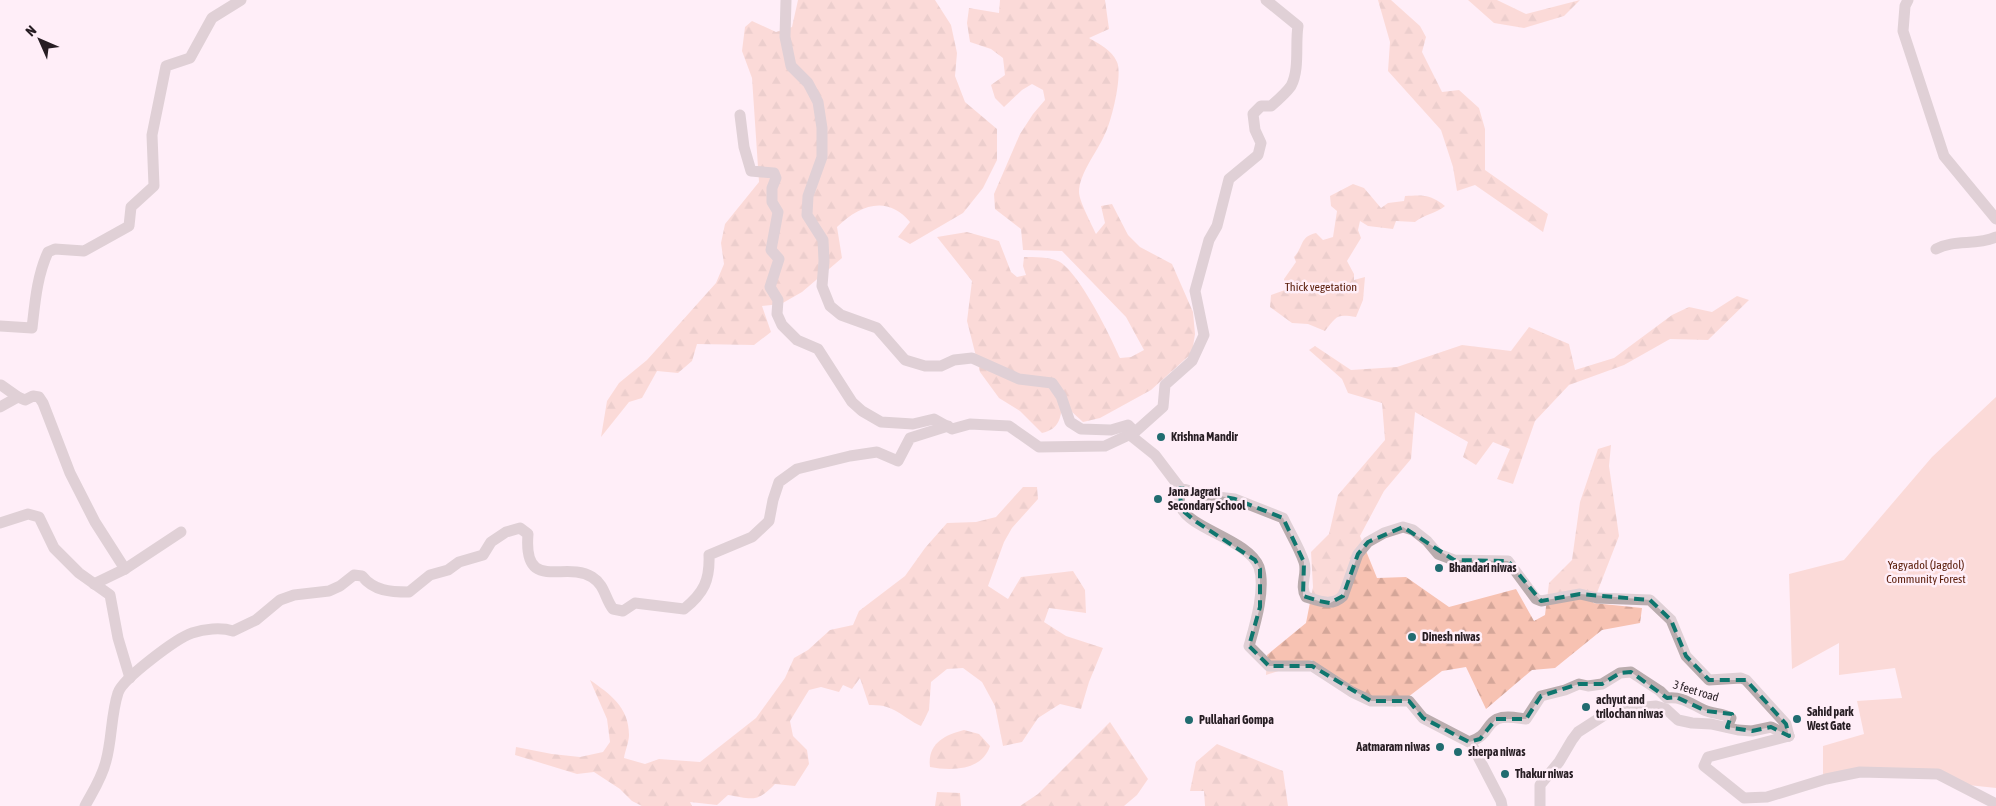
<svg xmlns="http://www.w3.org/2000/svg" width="1996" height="806" viewBox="0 0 1996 806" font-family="'Asap Condensed',sans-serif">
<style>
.green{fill:#f7c2b2}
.forest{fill:url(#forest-firs)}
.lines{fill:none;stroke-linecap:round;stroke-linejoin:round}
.minor{stroke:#baacae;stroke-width:11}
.marked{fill:none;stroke:#0f766e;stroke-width:4;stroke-dasharray:10 6;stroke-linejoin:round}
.poi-dot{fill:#216c70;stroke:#ffeef8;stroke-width:2}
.labels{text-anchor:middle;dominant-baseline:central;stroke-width:5;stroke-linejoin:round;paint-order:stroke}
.park-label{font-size:12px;fill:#5d210e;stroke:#ffeef8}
.poi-label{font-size:12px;font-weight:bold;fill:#271d23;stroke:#ffeef8;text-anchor:start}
.street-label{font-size:12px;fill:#271d23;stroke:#ffeef8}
</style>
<defs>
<pattern id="forest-firs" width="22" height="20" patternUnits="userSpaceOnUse" patternTransform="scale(1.25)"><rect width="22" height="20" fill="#f7c2b2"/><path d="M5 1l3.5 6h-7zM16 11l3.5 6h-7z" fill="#d4a699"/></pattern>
</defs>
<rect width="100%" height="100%" fill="#ffeef8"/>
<path class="green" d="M1996 397V788L1968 785 1938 769 1823 775V746L1864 734 1857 701 1902 698 1895 668 1839 675V643L1792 669 1789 574 1844 560 1932 457Z"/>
<g class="forest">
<path d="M798 0H935L951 25 957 53 955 76 965 102 997 129V160L983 188 963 213 910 244 898 237 910 222C888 195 860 204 837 227L842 258 802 292 781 304 762 306 771 332 754 345 697 344 692 361 678 373 657 371 642 398 629 402 601 437 607 401 619 383 647 360 716 283 724 264 721 243 725 224 759 182 752 78 742 51 745 27 752 21 776 32 792 27Z"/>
<path d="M1000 0H1105L1109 29 1089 38C1099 44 1112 50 1117 62 1123 75 1111 124 1104 136 1097 152 1079 174 1079 192 1079 201 1092 225 1096 234L1105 223 1101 206 1112 204 1128 235 1140 247 1172 264 1193 312 1195 334 1192 353 1151 390 1100 418 1083 422 1062 403C1061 419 1059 429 1042 433L1020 411 999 398 980 372 967 321 972 281 937 237 967 232 999 241 1011 272 1017 277 1026 275 1023 266 1024 257C1035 257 1049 257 1058 261 1078 270 1111 337 1120 358L1131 357 1144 350 1126 317 1062 251 1023 250 1021 229 995 209 994 194 1020 134 1033 114 1045 100 1043 90 1032 84 1022 90 1004 107 995 98 991 85 1005 75 1003 58 991 49 970 42 967 23 969 8 999 13Z"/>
<path d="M1378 0H1391L1420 26 1426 37 1422 52 1442 92 1459 90 1479 108 1485 129V170L1548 214 1543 232 1475 185 1457 191 1453 167 1441 130 1388 71 1390 42Z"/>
<path d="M1468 0H1497L1526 14 1580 0 1564 16 1524 28 1494 23Z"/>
<path d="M1353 184 1364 188 1381 208 1388 203 1404 201 1405 196C1423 195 1430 194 1445 206 1435 214 1425 214 1415 222L1396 221 1393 229 1368 226 1360 221 1358 230 1361 238 1347 261 1354 274V280L1365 277 1363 300 1356 317C1336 314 1337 316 1325 331L1308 324 1292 323 1270 307 1271 295 1285 290 1284 279 1296 262 1294 257C1304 247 1299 237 1316 233L1323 240 1333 237 1337 211 1331 206 1330 196Z"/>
<path d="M1737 296 1749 300 1708 340 1670 339 1624 365 1569 385 1535 421 1513 484 1497 479 1510 449 1493 442 1476 465 1463 457 1468 442 1415 412 1411 459 1384 491 1360 536 1377 578 1406 577 1449 607 1516 589 1534 621 1545 615 1549 583 1572 560 1580 502 1598 449 1611 445 1609 466 1619 536 1593 603 1642 608 1640 623 1602 630 1555 668 1532 670 1486 709 1466 667 1442 671 1395 707 1339 689 1312 660 1266 675 1267 655 1306 623 1313 587 1311 552 1329 534 1338 495 1385 440 1382 403 1348 393 1342 379 1309 350 1315 346 1351 370 1397 367 1462 345 1511 351 1529 327 1569 344 1575 370 1614 358 1672 315 1689 307 1712 312Z"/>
<path d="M1023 487H1037L1038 499 1012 528 1004 542 988 586 1008 599 1021 577 1073 571 1085 590 1086 613 1049 608 1044 622 1066 636 1103 648 1089 682 1081 709 1060 704 1038 718 1022 742 1003 746 995 706 982 682 963 668 947 669 931 682 929 710 921 726C900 716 895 704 869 705L860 678 852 689 843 685 839 692 821 687 809 690 790 721 793 736 807 750 809 764 795 786 775 784C757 803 752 799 728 795L717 805 690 802 692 806H642L632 801 620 789 594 772 577 774 515 755 516 747 552 754 580 757 603 752 610 742 607 719 590 680C610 694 629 707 629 735 629 742 625 751 624 758L645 764 659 759 700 762 756 718 785 678 794 658 808 650 830 630 853 625 859 611 905 576 925 548 947 523 976 522 996 517Z"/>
<path d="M1110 722 1148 779 1137 795 1124 806H1020L1038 794Z"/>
<path d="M964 730 979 734 990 746C982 771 951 771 930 767 927 744 944 735 964 730Z"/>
<path d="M1217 744 1283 771 1288 806H1205L1204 791H1190L1196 762Z"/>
<path d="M937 792 960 793 961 806H935Z"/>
</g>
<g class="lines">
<g class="minor">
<path d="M786 0 785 37 791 66 808 83 818 102 822 128V157L808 196 807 215 823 240 824 261 822 286 830 306 841 315 877 328 905 360 925 366H941L954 360 972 358 1019 379 1052 383 1061 396 1070 422 1081 429 1111 430 1128 425 1135 432"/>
<path d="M1908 0 1905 6 1903 31 1944 156 1996 219"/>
<path d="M740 115 744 147 751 171 774 173 776 178 772 188V202L778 212 771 250 779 259 770 287 778 300 777 314 782 325 797 340 818 349 852 402 862 411 881 422 913 424 934 419 952 429 970 424 1009 426 1039 447 1105 446 1135 432 1163 407 1165 385 1192 361 1204 335 1195 291 1209 240 1217 226 1229 179 1258 155 1261 143 1255 130 1253 114 1261 106H1271C1278 100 1286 93 1291 86 1300 69 1295 44 1298 26L1266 0"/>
<path d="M1936 249C1954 239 1977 246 1996 237"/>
<path d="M0 326 32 328C35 302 37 276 48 252L55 249 84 251 129 226 131 207 154 186 152 135 166 66 190 58 212 18 241 0"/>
<path d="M1 385 18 397 25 400 33 396 39 397 43 403 70 473 95 522 125 569"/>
<path d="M0 407 18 397"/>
<path d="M1130 435 1155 455 1180 488 1208 496 1235 499 1283 518C1290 533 1299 547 1304 562 1308 574 1299 585 1306 597 1319 601 1332 607 1343 596L1358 554 1368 542 1384 533 1403 527 1413 530 1427 541 1438 554 1454 560 1508 561 1536 599 1541 601 1580 594 1597 598 1650 600 1671 620 1686 656 1709 680 1741 678 1746 680 1786 724 1789 736"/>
<path d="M1180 488C1179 495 1178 500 1181 507 1190 529 1249 540 1259 567 1266 589 1255 625 1249 646L1269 666H1312L1352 692 1371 701H1409L1423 718 1471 743 1501 801 1502 806"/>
<path d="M0 523 28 514 39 517 54 548 79 573 110 595 118 638 130 678"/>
<path d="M94 584 125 569 181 532"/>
<path d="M1789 736 1708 757 1704 766 1744 798 1767 797 1826 779 1860 772 1938 774 1996 804"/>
<path d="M1469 742C1489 736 1485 725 1497 719 1506 715 1517 718 1526 719L1541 696 1565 690 1579 684 1588 686 1602 684 1620 673 1631 672 1660 691 1667 698C1682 696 1691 704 1704 710 1713 714 1722 713 1731 718L1727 727"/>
<path d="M85 806C93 791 102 778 106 761 112 740 111 714 118 693 122 679 177 638 192 633 204 629 221 627 233 631L256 620 280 600 294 595 329 591 340 586 354 575 362 576C374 591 390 592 409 592L430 575 448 570 459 562 483 555 491 542 506 532 520 528 528 534C523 594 565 560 592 577 605 585 605 599 613 609L623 611 635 603 684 609C704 593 710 580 709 555L752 537 769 521 773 500 779 482 797 469 850 456 877 452 898 461 910 438 948 426"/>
<path d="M1540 806V785L1559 762 1572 740 1578 732 1620 705 1630 703 1645 707 1656 706 1666 709 1678 720 1692 723 1711 724 1738 730 1752 731 1771 727 1789 736"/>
</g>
</g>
<path d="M0 0H1996V806H0ZM1180 488 1235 499 1283 518 1304 562 1303 596 1319 601 1330 603 1343 596 1358 554 1368 542 1403 527 1454 560 1508 561 1541 601 1580 594 1650 600 1671 620 1686 656 1709 680H1746L1786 724 1789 736 1771 727 1752 731 1727 727 1732 714 1706 711 1676 697 1667 698 1631 672 1620 673 1602 684H1579L1541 696 1526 719H1496L1480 739 1469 742 1423 718 1409 701H1371L1312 666H1269L1249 646 1260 607V569L1255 560 1195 521 1181 509Z" fill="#ffeef8" fill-opacity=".55" fill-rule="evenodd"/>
<path class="marked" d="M1180 488 1235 499 1283 518 1304 562 1303 596 1319 601 1330 603 1343 596 1358 554 1368 542 1403 527 1454 560 1508 561 1541 601 1580 594 1650 600 1671 620 1686 656 1709 680H1746L1786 724 1789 736 1771 727 1752 731 1727 727 1732 714 1706 711 1676 697 1667 698 1631 672 1620 673 1602 684H1579L1541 696 1526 719H1496L1480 739 1469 742 1423 718 1409 701H1371L1312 666H1269L1249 646 1260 607V569L1255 560 1195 521 1181 509Z"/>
<g class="poi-dot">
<circle cx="1161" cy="437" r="5"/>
<circle cx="1158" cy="499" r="5"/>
<circle cx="1439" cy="568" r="5"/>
<circle cx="1412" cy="637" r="5"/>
<circle cx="1586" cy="707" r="5"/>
<circle cx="1797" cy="719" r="5"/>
<circle cx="1189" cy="720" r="5"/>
<circle cx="1440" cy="747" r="5"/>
<circle cx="1458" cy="752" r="5"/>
<circle cx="1505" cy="774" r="5"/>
</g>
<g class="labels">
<g class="park-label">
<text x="1321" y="287">Thick vegetation</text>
<text x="1926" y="565">Yagyadol (Jagdol)<tspan x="1926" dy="14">Community Forest</tspan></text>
</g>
<g class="poi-label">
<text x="1171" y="437">Krishna Mandir</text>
<text x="1168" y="492">Jana Jagrati<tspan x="1168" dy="14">Secondary School</tspan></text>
<text x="1449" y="568">Bhandari niwas</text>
<text x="1422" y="637">Dinesh niwas</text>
<text x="1596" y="700">achyut and<tspan x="1596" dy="14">trilochan niwas</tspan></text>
<text x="1807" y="712">Sahid park<tspan x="1807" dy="14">West Gate</tspan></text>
<text x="1199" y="720">Pullahari Gompa</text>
<text x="1430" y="747" text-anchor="end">Aatmaram niwas</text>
<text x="1468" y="752">sherpa niwas</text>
<text x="1515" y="774">Thakur niwas</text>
</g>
<g class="street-label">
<text transform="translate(1696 691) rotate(17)">3 feet road</text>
</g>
</g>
<g transform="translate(40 40) rotate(315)" stroke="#ffeef8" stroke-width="4" paint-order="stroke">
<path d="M0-4L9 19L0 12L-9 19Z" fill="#271d23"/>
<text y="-8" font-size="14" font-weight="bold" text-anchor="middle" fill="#271d23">N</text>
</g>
</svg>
